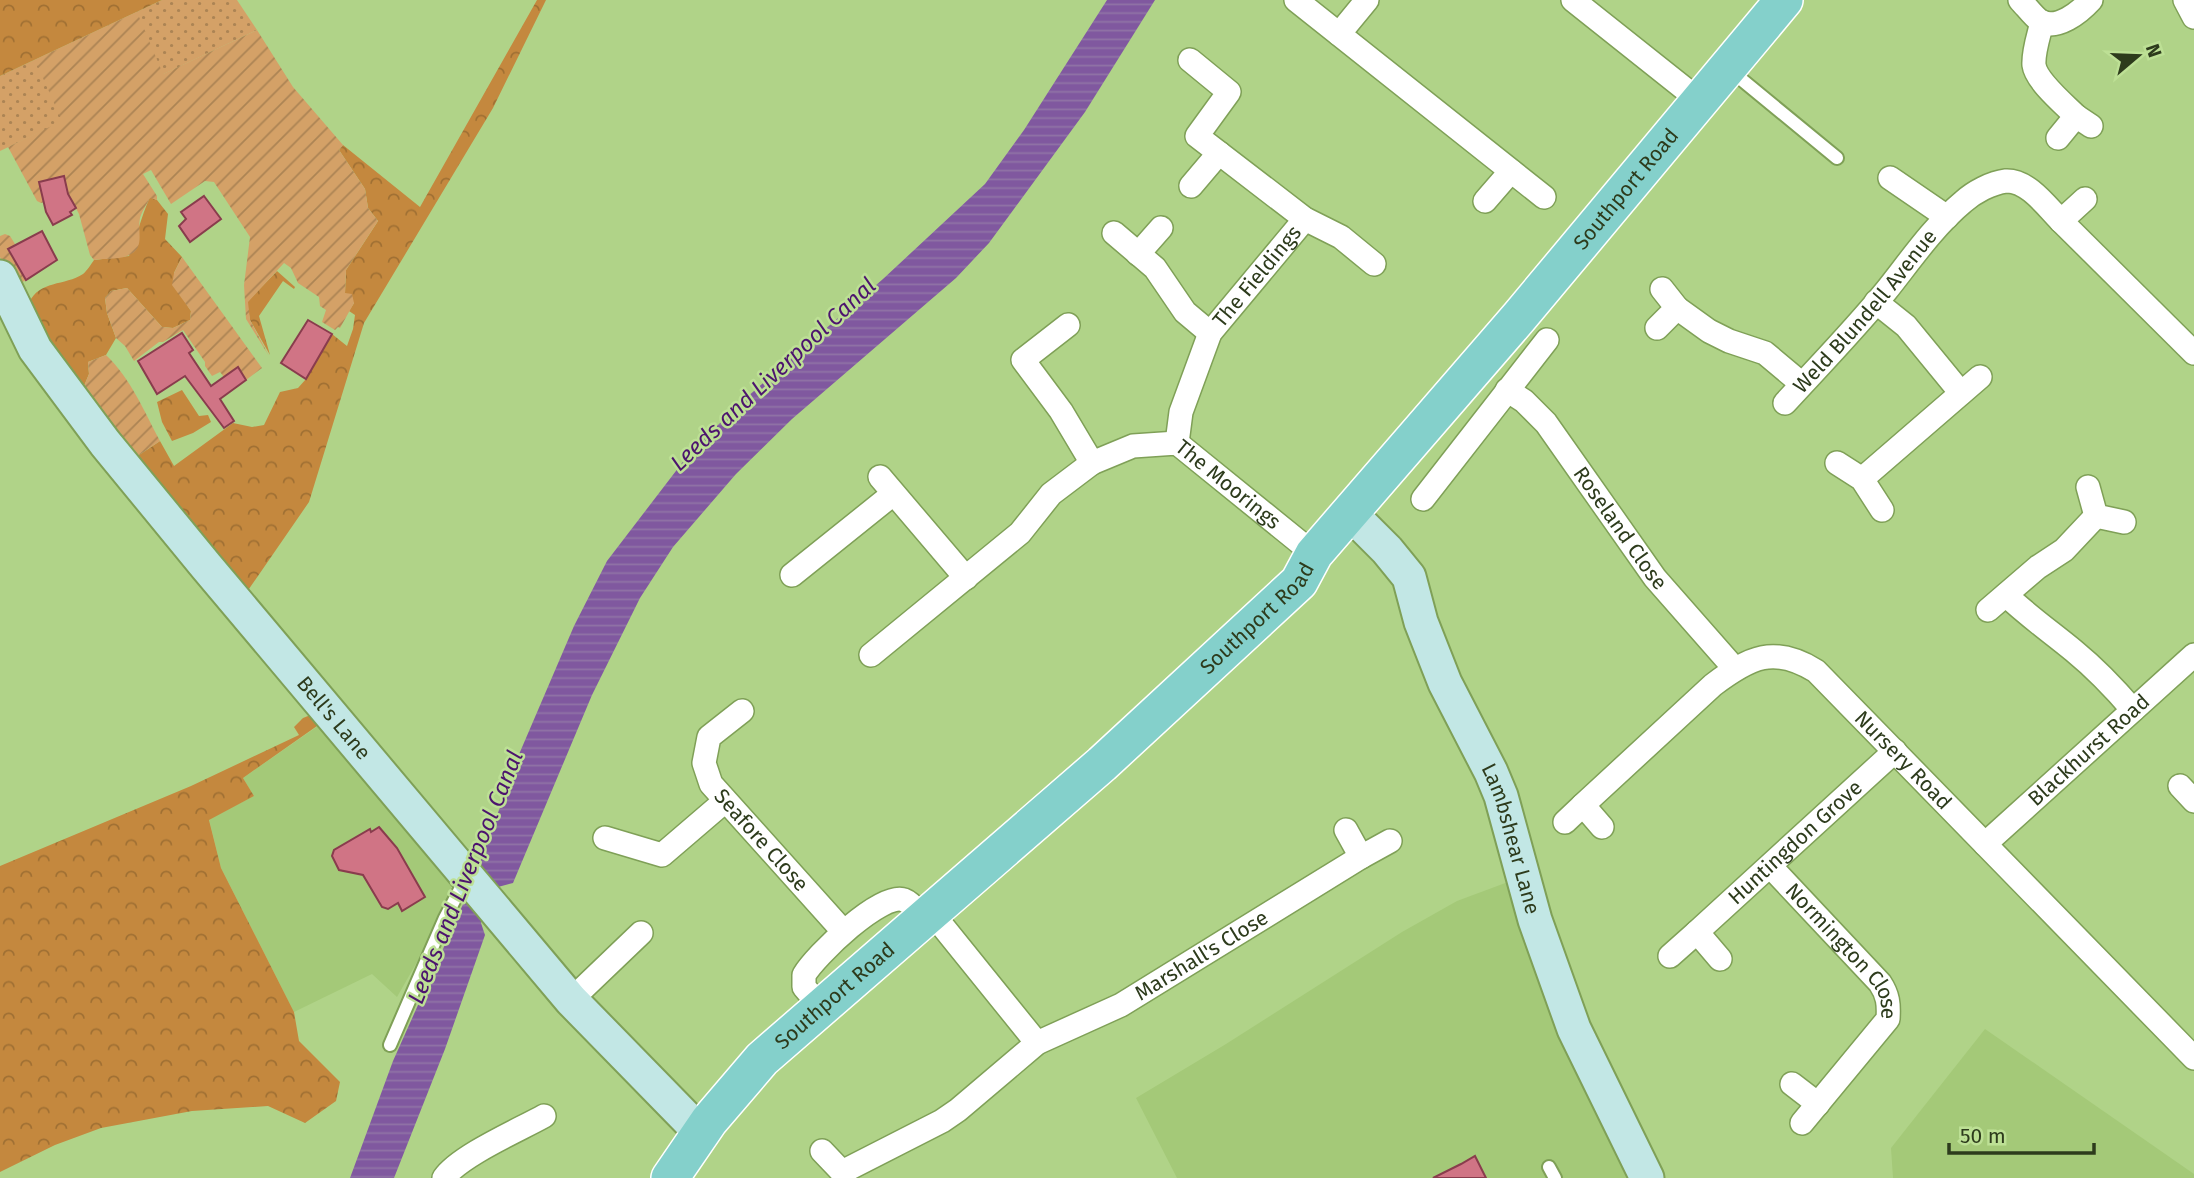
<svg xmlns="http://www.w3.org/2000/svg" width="2194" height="1178" viewBox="0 0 2194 1178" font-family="'Fira Sans',sans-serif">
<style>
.built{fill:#a4c978}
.grass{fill:url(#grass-dots)}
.forest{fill:url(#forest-crowns)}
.garden{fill:url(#garden-furrows)}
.water{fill:url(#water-rules)}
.building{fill:#d07485;stroke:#893c4d;stroke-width:2}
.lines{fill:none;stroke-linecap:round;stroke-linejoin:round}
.lane-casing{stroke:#7fa057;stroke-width:16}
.street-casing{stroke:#7fa057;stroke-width:26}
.secondary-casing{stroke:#7fa057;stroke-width:37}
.primary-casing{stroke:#fff;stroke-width:40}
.lane{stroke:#fff;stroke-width:12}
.street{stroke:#fff;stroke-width:23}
.secondary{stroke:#c2e7e5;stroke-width:33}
.primary{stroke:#84d0cb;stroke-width:37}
.labels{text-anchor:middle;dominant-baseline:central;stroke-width:5;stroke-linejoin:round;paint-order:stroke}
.street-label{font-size:21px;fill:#2d3b1c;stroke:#bde095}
.water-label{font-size:23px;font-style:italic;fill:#4c146e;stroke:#bde095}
</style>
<defs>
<pattern id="grass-dots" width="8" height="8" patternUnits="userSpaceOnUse" patternTransform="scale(1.75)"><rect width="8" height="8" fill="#d4a167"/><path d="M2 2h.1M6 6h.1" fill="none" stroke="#ac8454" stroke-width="1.8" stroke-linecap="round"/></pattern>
<pattern id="forest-crowns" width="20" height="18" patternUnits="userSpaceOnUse" patternTransform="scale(1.75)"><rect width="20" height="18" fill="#c4883e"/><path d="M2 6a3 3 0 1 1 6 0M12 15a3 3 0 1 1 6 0" fill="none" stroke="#a07033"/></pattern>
<pattern id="garden-furrows" width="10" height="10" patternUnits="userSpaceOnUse" patternTransform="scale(1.75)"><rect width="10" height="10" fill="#d4a167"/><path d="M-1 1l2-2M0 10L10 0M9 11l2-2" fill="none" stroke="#ac8454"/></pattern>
<pattern id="water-rules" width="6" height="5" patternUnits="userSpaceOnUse" patternTransform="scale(1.75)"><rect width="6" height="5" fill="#80589f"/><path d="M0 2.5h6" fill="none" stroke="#9073a6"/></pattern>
</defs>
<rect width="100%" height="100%" fill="#b0d388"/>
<g class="built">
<path d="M318 726 451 886 449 906 397 997 372 974 294 1012 221 868 209 819 254 796 243 778Z"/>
<path d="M1508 882 1525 944 1550 1012 1580 1081 1628 1178H1177L1136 1098 1226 1044 1402 932 1457 901Z"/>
<path d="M1985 1029 2194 1174V1178H1893L1891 1148Z"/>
</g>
<path class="grass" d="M162 0H237L257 30 0 151V76Z"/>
<g class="forest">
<path d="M0 0H162L0 76Z"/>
<path d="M537 0H546L493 108 364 323 309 502 242 599 136 457 160 441 174 466 233 423 252 427 264 425 280 392 298 388 306 379 332 334 347 346 353 329 355 315 349 311 354 303 345 293 346 270 378 221 368 208 365 189 339 150 343 145 420 207Z"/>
<path d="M150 197 157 200 168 214 165 239 182 257 174 273 185 302 191 311 190 320 173 328 162 327 127 288 111 291 105 298 107 313 116 338 106 355 88 362 89 374 84 386 78 388 67 375 29 303C39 280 65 286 83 274 87 271 91 264 94 260L129 256C137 236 141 217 150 197Z"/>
<path d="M277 271 295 287 294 289 283 281 259 316 270 355 250 320 247 302Z"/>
<path d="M182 390 199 416 208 415 211 422 193 433 172 441 162 422 157 402Z"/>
<path d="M313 714 337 739 332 743 317 726 243 778 254 796 209 820 221 868 294 1012 299 1041 340 1082 336 1101 305 1123 268 1106 192 1111 101 1128 55 1145 0 1172V866L191 786 299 735 294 727 303 718Z"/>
</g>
<g class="garden">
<path d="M137 12 163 74 257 30 293 87 343 145 339 150 365 189 368 208 378 221 346 270 345 293 352 294 354 303 340 328 338 327 335 330 322 322 326 310 320 306 319 297 298 283 291 268 284 263 248 302 250 320 269 356 246 319 244 285 250 237 214 182 205 181 171 204 151 170 143 174 157 196V200L150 198C147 204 142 211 140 218 137 233 146 249 127 256 116 260 105 258 94 260L90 255 79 214 69 195 41 203 37 201 8 147 62 121 35 60Z"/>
<path d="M5 234 10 236 15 244 8 250 26 280 14 287 0 257V236Z"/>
<path d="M182 257 262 368 246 380 238 367 224 377 220 372 212 376 205 366V362L183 330 163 342H159L134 361 125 346 116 338 107 313 105 298 111 291 127 288 162 327 173 328 190 320 191 311 172 285 174 273Z"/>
<path d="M106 355C131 379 144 411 160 441L136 457 78 388 84 386 89 374 88 362Z"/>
</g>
<path class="water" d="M1107 0H1155L1085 112 989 243 956 278 792 419 736 474 673 547 640 598 592 695 513 883 498 887 481 923 485 935 445 1049 394 1178H350L393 1061 464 902 476 897 478 868 520 752 574 626 607 561 692 450 746 398 883 279 985 184 1024 130Z"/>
<g class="building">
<path d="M64 176 68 194 76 208 70 212 72 215 53 225 46 212 39 182Z"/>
<path d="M204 196 221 219 190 242 179 226 186 219 181 212Z"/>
<path d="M42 231 57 260 26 280 8 249Z"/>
<path d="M308 320 332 334 306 379 281 363Z"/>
<path d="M182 333 193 350 189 353 211 386 238 367 246 380 220 399 234 421 224 428 185 376 157 394 138 361Z"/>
<path d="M379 827 397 848 425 897 402 911 398 903 388 909 382 907 363 875 339 870 332 856 334 850 370 829 371 832Z"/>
<path d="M1475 1156 1486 1178H1433L1461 1164Z"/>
</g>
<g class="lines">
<g class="lane-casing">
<g id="lane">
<path d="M1730 70 1837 158"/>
<path d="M390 1045 445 918 466 878"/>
<path d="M1549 1167 1555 1178"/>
</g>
</g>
<g class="street-casing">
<g id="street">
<path d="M1296 0 1544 197"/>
<path d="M1573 0 1700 101"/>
<path d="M2020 0C2026 6 2033 16 2040 21 2057 31 2080 12 2091 0"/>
<path d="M2185 0 2194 17"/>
<path d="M2042 22C2039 35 2033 52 2034 65 2036 81 2065 105 2076 116"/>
<path d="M1339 34 1367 0"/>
<path d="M1190 60 1229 92 1197 136 1305 219 1341 237 1374 264"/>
<path d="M2058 138 2076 116 2091 126"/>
<path d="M1890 178 1947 217"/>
<path d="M1191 186 1219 153"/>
<path d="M1485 201 1511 171"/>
<path d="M2061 221 2194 353"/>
<path d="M1114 233 1155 268 1185 312 1210 333"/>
<path d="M1138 254 1161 228"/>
<path d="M1876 302 1906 326 1961 393"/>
<path d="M1677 308 1709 331 1729 341 1765 353 1802 384"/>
<path d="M1068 325 1023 360 1061 411 1092 463"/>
<path d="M1657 328 1677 308 1662 289"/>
<path id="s1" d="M1507 390 1524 401 1546 423 1655 578 1735 669"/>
<path id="s2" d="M1785 403C1819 366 1854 330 1886 291 1910 261 1933 227 1963 202 1974 192 1991 183 2006 181 2028 180 2047 207 2061 221L2085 199"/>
<path id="s3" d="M1177 443 1181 412 1210 333 1305 219"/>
<path d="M1837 463 1862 479 1882 510"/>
<path d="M880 477 966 578"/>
<path d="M1862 479 1980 377"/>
<path d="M2088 487 2096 516 2124 522"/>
<path d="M1423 499 1547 340"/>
<path d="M792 575 893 494"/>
<path d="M2006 595C2028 616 2051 632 2074 651 2096 669 2115 689 2133 710"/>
<path d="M1988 610 2038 567 2064 550 2096 516"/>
<path id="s4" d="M871 655 1020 533 1051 494 1092 463 1133 446 1177 443 1314 554"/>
<path id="s5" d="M742 711 709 737 704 763 711 784 843 931"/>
<path d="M2180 786 2194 801"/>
<path id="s6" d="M1583 805 1713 685C1750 657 1774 645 1816 671L2194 1058"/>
<path d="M1565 822 1583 805 1602 827"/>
<path d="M1346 830 1361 857 1390 841"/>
<path d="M605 838 662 855 725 801"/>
<path id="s7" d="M1985 844 2194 655"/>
<path id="s8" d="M1771 867 1880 983C1888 995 1889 1004 1888 1019L1802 1123"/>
<path d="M932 913 1037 1043"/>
<path id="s9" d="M1697 932 1895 751"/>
<path d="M1670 956 1697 932 1720 959"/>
<path d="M571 1000 641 933"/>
<path d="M822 1008 804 987V975C815 956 882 891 904 900 912 903 919 913 925 919"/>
<path d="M1792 1084 1818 1104"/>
<path d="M822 1151 842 1172 844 1178"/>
<path id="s10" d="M842 1172 942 1121 958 1110 1037 1043 1121 1005 1361 857"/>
<path d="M444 1178C459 1156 519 1130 544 1116"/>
</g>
</g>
<g class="secondary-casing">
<g id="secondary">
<path id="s11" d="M0 277 35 349 105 443 206 566 571 1000 700 1132"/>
<path id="s12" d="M1351 514 1387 550 1409 577 1421 622 1445 683 1491 772 1501 796 1535 920 1574 1029 1647 1178"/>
</g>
</g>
<g class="primary-casing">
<g id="primary">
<path id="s13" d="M670 1178 709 1121 762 1059 1102 764 1299 582 1314 554 1520 316 1784 0"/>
</g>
</g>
<use href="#lane" class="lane"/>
<use href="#street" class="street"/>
<use href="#secondary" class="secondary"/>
<use href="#primary" class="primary"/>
</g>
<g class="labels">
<g class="street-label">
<text stroke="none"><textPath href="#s13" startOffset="1381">Southport Road</textPath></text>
<text stroke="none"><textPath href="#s3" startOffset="189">The Fieldings</textPath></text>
<text stroke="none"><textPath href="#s2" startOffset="122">Weld Blundell Avenue</textPath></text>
<text stroke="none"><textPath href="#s4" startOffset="448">The Moorings</textPath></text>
<text stroke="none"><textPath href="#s1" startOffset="180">Roseland Close</textPath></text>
<text stroke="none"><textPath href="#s13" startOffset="814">Southport Road</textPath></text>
<text stroke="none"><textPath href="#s11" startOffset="555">Bell's Lane</textPath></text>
<text stroke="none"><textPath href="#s7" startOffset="140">Blackhurst Road</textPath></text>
<text stroke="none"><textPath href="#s6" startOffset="415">Nursery Road</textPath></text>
<text stroke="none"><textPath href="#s12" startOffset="368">Lambshear Lane</textPath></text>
<text stroke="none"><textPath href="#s5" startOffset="166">Seafore Close</textPath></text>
<text stroke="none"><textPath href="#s9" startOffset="133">Huntingdon Grove</textPath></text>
<text stroke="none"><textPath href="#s8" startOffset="112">Normington Close</textPath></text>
<text stroke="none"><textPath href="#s10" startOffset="422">Marshall's Close</textPath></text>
<text stroke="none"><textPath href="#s13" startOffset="247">Southport Road</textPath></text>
</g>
<g class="water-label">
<text transform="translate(773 374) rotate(-43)">Leeds and Liverpool Canal</text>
<text transform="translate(465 877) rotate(-68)">Leeds and Liverpool Canal</text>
</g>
</g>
<g transform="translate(2138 56) rotate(71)" stroke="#bde095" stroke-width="5" paint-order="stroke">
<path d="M0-5L12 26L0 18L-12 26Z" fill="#2d3b1c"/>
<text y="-10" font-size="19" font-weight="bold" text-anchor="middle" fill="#2d3b1c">N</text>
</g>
<path d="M1949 1143v10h145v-10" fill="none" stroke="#2d3b1c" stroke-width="3.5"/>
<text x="1960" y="1143" font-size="21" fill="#2d3b1c" stroke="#bde095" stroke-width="5" paint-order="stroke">50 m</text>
</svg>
